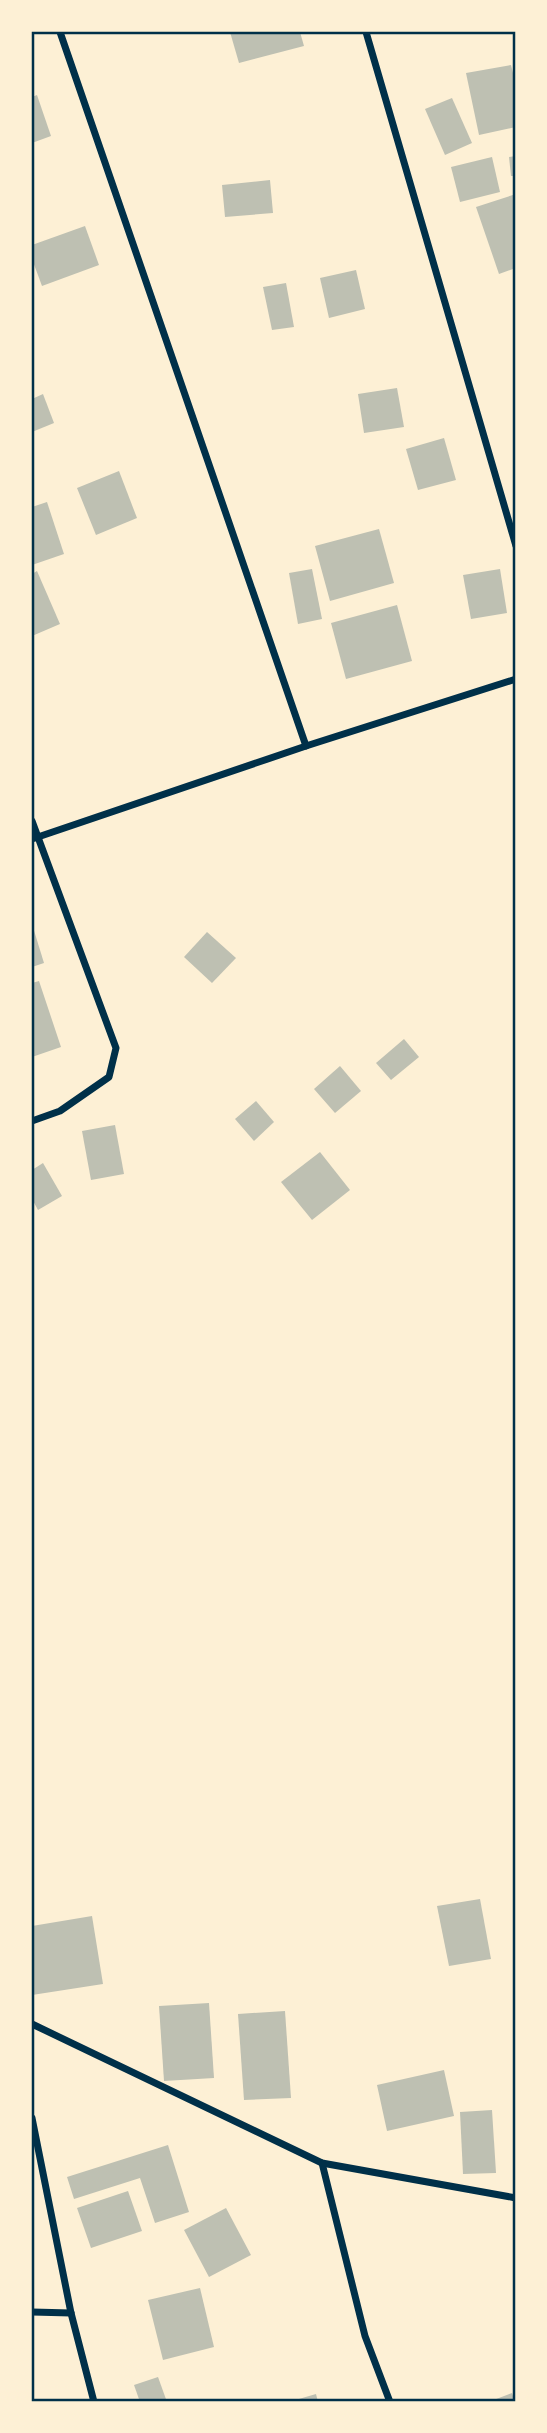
<svg xmlns="http://www.w3.org/2000/svg" width="547" height="2433" viewBox="0 0 547 2433" font-family="Quicksand,sans-serif">
<style>
.building{fill:#bec0b2}
.lines{fill:none;stroke-linecap:round;stroke-linejoin:round}
.minor{stroke:#003049;stroke-width:7}
.neatline{fill:none;stroke:#003049;stroke-width:2.5}
</style>
<rect width="100%" height="100%" fill="#fdf0d5"/>
<g class="building">
<path d="M230 32H300L304 46 239 63Z"/>
<path d="M511 65 516 85V127L479 135 466 73Z"/>
<path d="M37 95 51 136 32 143V97Z"/>
<path d="M452 98 472 143 445 155 425 109Z"/>
<path d="M516 156V176H511L509 157Z"/>
<path d="M492 157 500 192 460 202 451 167Z"/>
<path d="M270 180 273 213 225 217 222 185Z"/>
<path d="M516 194V268L499 274 476 207Z"/>
<path d="M85 226 99 265 42 286 32 259V245Z"/>
<path d="M356 270 365 309 329 318 320 278Z"/>
<path d="M286 283 294 327 272 330 263 287Z"/>
<path d="M397 388 404 427 364 433 358 394Z"/>
<path d="M43 394 54 423 32 432V399Z"/>
<path d="M444 438 456 480 418 490 406 449Z"/>
<path d="M119 471 137 518 96 535 77 488Z"/>
<path d="M47 502 64 554 32 565V507Z"/>
<path d="M379 529 394 583 330 601 315 546Z"/>
<path d="M312 569 322 619 298 624 289 573Z"/>
<path d="M500 569 507 613 471 619 463 575Z"/>
<path d="M37 571 60 624 32 636V574Z"/>
<path d="M397 605 412 661 346 679 331 623Z"/>
<path d="M32 924 44 963 32 967Z"/>
<path d="M207 932 236 958 212 983 184 957Z"/>
<path d="M39 981 61 1047 32 1057V983Z"/>
<path d="M404 1039 419 1057 391 1080 376 1063Z"/>
<path d="M340 1066 361 1091 335 1113 314 1089Z"/>
<path d="M256 1101 274 1122 254 1141 235 1119Z"/>
<path d="M115 1125 124 1174 91 1180 82 1131Z"/>
<path d="M320 1152 350 1190 312 1220 281 1182Z"/>
<path d="M43 1163 62 1196 38 1210 32 1199V1170Z"/>
<path d="M480 1899 491 1959 449 1966 437 1906Z"/>
<path d="M92 1916 103 1984 32 1995V1926Z"/>
<path d="M209 2003 214 2078 164 2081 159 2006Z"/>
<path d="M285 2011 291 2098 244 2100 238 2014Z"/>
<path d="M444 2070 454 2116 387 2131 377 2085Z"/>
<path d="M492 2110 496 2173 463 2174 460 2112Z"/>
<path d="M168 2145 189 2212 155 2223 140 2178 74 2199 67 2177Z"/>
<path d="M128 2191 142 2231 91 2248 77 2208Z"/>
<path d="M226 2208 251 2255 209 2277 184 2230Z"/>
<path d="M200 2288 214 2347 163 2360 148 2300Z"/>
<path d="M158 2377 167 2402H140L134 2385Z"/>
<path d="M512 2393 515 2402H491V2401Z"/>
<path d="M316 2394 318 2402H292V2401Z"/>
</g>
<g class="lines">
<g class="minor">
<path d="M60 32 306 746"/>
<path d="M366 32 516 546"/>
<path d="M32 821 116 1048 109 1077 60 1111 32 1121"/>
<path d="M32 839 306 746 516 679"/>
<path d="M32 2024 322 2163 516 2198"/>
<path d="M32 2118 71 2313 94 2402"/>
<path d="M322 2163 365 2336 390 2402"/>
<path d="M32 2312 71 2313"/>
</g>
</g>
<rect width="547" height="2433" fill="none" stroke="#fdf0d5" stroke-width="66"/>
<rect x="33" y="33" width="481" height="2367" class="neatline"/>
</svg>
